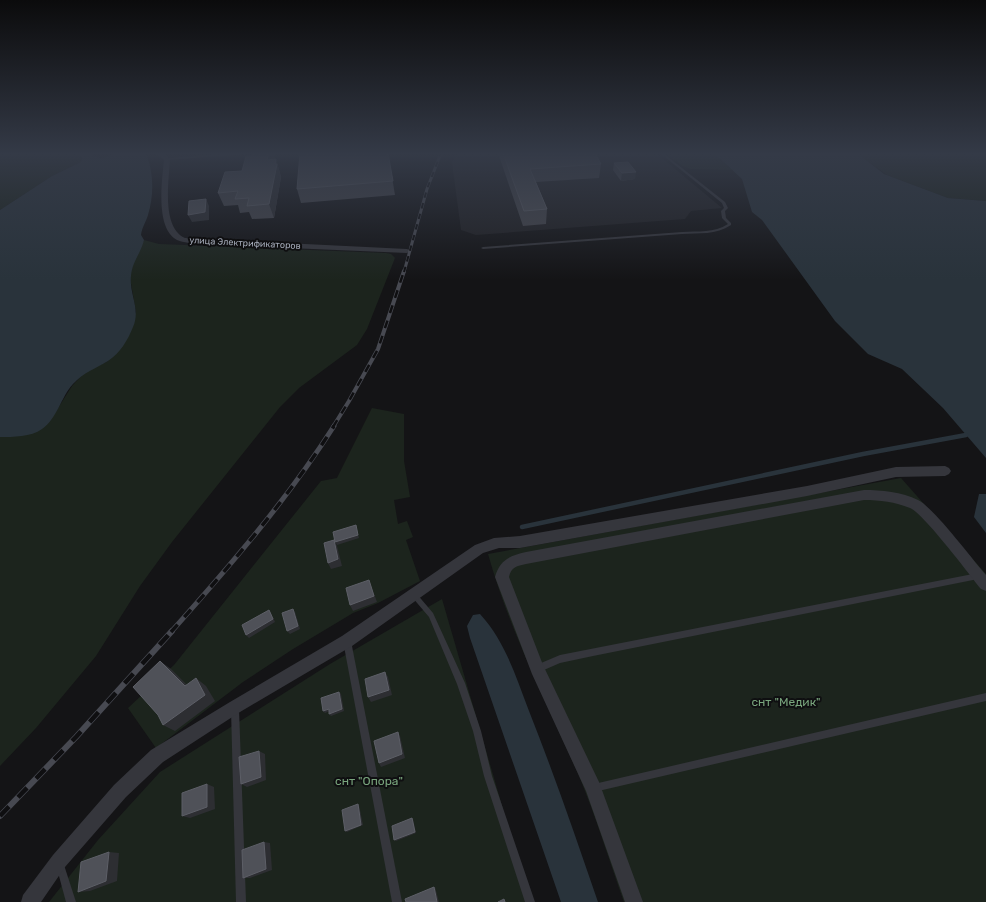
<svg xmlns="http://www.w3.org/2000/svg" width="986" height="902" viewBox="0 0 986 902" font-family="Rubik,sans-serif">
<style>
.built{fill:#202023}
.green{fill:#1c241d}
.water{fill:#29333b}
.lines{fill:none;stroke-linecap:round;stroke-linejoin:round}
.stream{stroke:#29333b;stroke-width:4.5}
.lane{fill:#35363c;fill-rule:evenodd}
.street{fill:#35363c;fill-rule:evenodd}
.rail-far3-casing{stroke:#474951;stroke-width:3}
.rail-far2-casing{stroke:#474951;stroke-width:4}
.rail-far1-casing{stroke:#474951;stroke-width:5}
.rail-casing{stroke:#474951;stroke-width:6}
.rail-far3{stroke:#0f0f11;stroke-width:2;stroke-dasharray:5.5;stroke-linecap:butt}
.rail-far2{stroke:#0f0f11;stroke-width:2.5;stroke-dasharray:8;stroke-linecap:butt}
.rail-far1{stroke:#0f0f11;stroke-width:3.5;stroke-dasharray:10;stroke-linecap:butt}
.rail{stroke:#0f0f11;stroke-width:4.5;stroke-dasharray:13;stroke-linecap:butt}
.wall{fill:#45464c}
.shaded-wall{fill:#2d2e32}
.building{fill:#4f5158;stroke:#5d5f67}
.labels{text-anchor:middle;dominant-baseline:central;stroke-width:4;stroke-linejoin:round;paint-order:stroke}
.far-street-label{font-size:9px;fill:#a4aab8;stroke:#0f0f11}
.near-park-label{font-size:12px;fill:#79a57d;stroke:#0f0f11}
</style>
<rect width="100%" height="100%" fill="#141416"/>
<path class="built" d="M456 153H656L722 208 691 211 685 219 476 235 461 230 452 163Z"/>
<g class="green">
<path d="M0 153H77L82 159 81 162 52 176 0 210Z"/>
<path d="M665 153H714L732 170 690 169 681 165Z"/>
<path d="M857 153H986V201L948 198 887 175Z"/>
<path d="M144 240 159 244 386 253 391 254 395 258 367 329 357 345 299 388 280 407 172 542 140 586 96 656 36 728 0 766V437H8L53 416 72 386 85 372 108 361 136 312 130 278 132 265Z"/>
<path d="M372 408 404 414V461L410 497 394 500 398 524 407 521 413 537 406 540 420 581 378 603 353 613 293 649 243 682 156 748 128 708 174 665 321 481 337 478Z"/>
<path d="M901 478 986 574V902H624C609 860 596 817 579 776 547 703 510 632 488 554Z"/>
<path d="M442 599 530 902H49L98 840 160 772 330 664Z"/>
</g>
<g class="water">
<path d="M77 153H91L92 156C108 160 107 155 120 153 128 152 138 153 146 153 154 173 154 195 148 215 146 222 142 227 141 235L144 240C141 253 132 262 131 276 129 294 141 309 133 327 128 340 120 353 108 361 95 369 84 372 73 384 61 397 57 419 42 429 31 437 13 437 0 437V210L52 176 81 162 82 158Z"/>
<path d="M714 153H857L884 174 948 198 986 201V458L943 408 902 369 868 354 835 321 762 220 752 212 742 179Z"/>
<path d="M979 494H986V533L974 517Z"/>
<path d="M480 614C505 641 516 677 529 711 554 774 576 838 598 902H561L470 638 467 626 473 615Z"/>
</g>
<g class="lines">
<path class="stream" d="M522 527 863 454 966 435"/>
<g class="lane">
<path d="M239 153H259L167 160 165 159 167 158Z"/>
<path d="M660 153H663L725 202 728 208 725 211 726 218 731 223V225C716 235 699 233 682 234L483 249 481 248 483 247 682 232C698 231 714 233 728 224L722 218 721 211 724 208 722 203Z"/>
<path d="M978 573 980 574 981 576 980 578 978 579 593 656 560 663 537 673 534 672 533 669 534 666 560 655Z"/>
<path d="M414 592 416 593 433 613 465 683 481 731 492 776 535 902H525L484 776 473 731 457 684 429 617 412 597 411 595 412 593Z"/>
<path d="M347 637 351 641 402 902H392L343 641Z"/>
<path d="M986 693V701L594 792 591 791 590 788 591 785 594 784Z"/>
<path d="M235 705 238 706 239 709 246 902H236L231 709 232 706Z"/>
<path d="M60 861 63 862 64 865 76 902H66L56 865 57 862Z"/>
</g>
<g class="street">
<path d="M155 153H163L170 159C169 180 161 227 185 238L407 249 411 251 407 253 199 244C192 243 184 243 177 240 155 228 162 181 164 160Z"/>
<path d="M945 466 949 468 951 471 949 474 945 476 896 477 807 496 520 548H499L483 553 352 646 240 712 163 762 126 797 65 867 41 902H21L23 895 53 855 114 785 151 750 230 702 342 636 475 545 494 538 520 536 807 486 896 467Z"/>
<path d="M864 490C881 490 902 492 918 500 934 508 972 559 986 575V591L981 589C969 574 923 513 910 508 895 502 880 500 864 500L526 564C517 566 511 567 509 577L543 665 599 782 643 902H625L586 791 532 674 495 577C500 560 509 556 526 552Z"/>
</g>
<g class="rail-far3-casing">
<path id="rail-far3" d="M404 272 427 189 441 153"/>
</g>
<g class="rail-far2-casing">
<path id="rail-far2" d="M333 427 349 401 378 349 404 271"/>
</g>
<g class="rail-far1-casing">
<path id="rail-far1" d="M171 632C229 567 287 500 334 426"/>
</g>
<g class="rail-casing">
<path id="rail" d="M0 816 76 737 172 631"/>
</g>
<use href="#rail-far3" class="rail-far3"/>
<use href="#rail-far2" class="rail-far2"/>
<use href="#rail-far1" class="rail-far1"/>
<use href="#rail" class="rail"/>
</g>
<g class="wall">
<path d="M252 153H274L275 156 274 159H276L281 177 274 218 252 219 249 212 240 213 238 205 224 206 218 193 242 171 251 156Z"/>
<path d="M388 153 395 195 301 203 297 189Z"/>
<path d="M498 153H595L601 164 599 178 536 182 547 209 546 224 523 226Z"/>
<path d="M614 163 635 179 621 181 613 170Z"/>
</g>
<g class="shaded-wall">
<path d="M269 153H274L275 156 271 173 267 160Z"/>
<path d="M276 159 281 177 274 218 269 204Z"/>
<path d="M636 172 635 179 621 181 622 173Z"/>
<path d="M206 199 209 206V220L192 222 188 215Z"/>
<path d="M356 525 359 538 337 545 335 542Z"/>
<path d="M334 540 337 546 342 566 331 569 328 563Z"/>
<path d="M369 580 377 602 353 611 350 605Z"/>
<path d="M293 609 295 612 300 629 290 634 287 631Z"/>
<path d="M269 610 271 613 275 622 249 638 246 635Z"/>
<path d="M160 661 171 669 195 693 185 686Z"/>
<path d="M385 672 388 677 392 695 371 702 368 697Z"/>
<path d="M196 678 206 686 215 701 175 731 163 725Z"/>
<path d="M339 692 341 694 344 711 331 716 329 714Z"/>
<path d="M329 709 330 711 325 713 323 711Z"/>
<path d="M398 732 400 736 405 758 381 767 379 763Z"/>
<path d="M259 751 265 754 266 780 247 787 241 784Z"/>
<path d="M207 784 214 787 215 809 190 818 182 816Z"/>
<path d="M358 804 359 805 363 825 347 832 345 831Z"/>
<path d="M412 818 413 819 416 833 396 841 394 840Z"/>
<path d="M264 842 270 843 272 870 250 878H243Z"/>
<path d="M109 852 119 853 117 881 90 891 78 892Z"/>
<path d="M434 887H435L439 902H437Z"/>
</g>
<g class="building">
<path d="M252 153H269L267 160 276 159 275 164H277L269 204 247 206 249 198 235 199 238 191 218 193 225 172 242 171 246 156H251Z"/>
<path d="M300 153H388L393 181 297 189Z"/>
<path d="M503 153H595L601 164 530 169 547 209 524 211Z"/>
<path d="M628 162 636 172 622 173 614 163Z"/>
<path d="M206 199 205 212 188 215 189 201Z"/>
<path d="M356 525 358 535 335 542 333 532Z"/>
<path d="M334 540 338 559 328 563 324 543Z"/>
<path d="M369 580 374 596 350 605 346 588Z"/>
<path d="M293 609 298 626 287 631 282 613Z"/>
<path d="M269 610 273 619 246 635 242 625Z"/>
<path d="M160 661 185 686 196 678 205 695 163 725 158 715 133 687Z"/>
<path d="M385 672 389 690 368 697 365 679Z"/>
<path d="M339 692 342 709 329 714V709L323 711 321 698Z"/>
<path d="M398 732 402 754 379 763 374 741Z"/>
<path d="M259 751 261 777 241 784 239 757Z"/>
<path d="M207 784V807L182 816V793Z"/>
<path d="M358 804 361 825 345 831 342 810Z"/>
<path d="M412 818 415 832 394 840 392 826Z"/>
<path d="M264 842 266 869 243 878 242 850Z"/>
<path d="M109 852 106 881 78 892 81 862Z"/>
<path d="M434 887 437 902H406L405 899Z"/>
<path d="M504 899 505 902H498Z"/>
</g>
<linearGradient id="sky" x2="0" y2="1"><stop stop-color="#0b0b0c"/><stop offset="0.55" stop-color="#343a47"/><stop offset="1" stop-color="#343a47" stop-opacity="0"/></linearGradient>
<rect width="986" height="280" fill="url(#sky)"/>
<g class="labels">
<g class="far-street-label">
<text transform="translate(245 243) rotate(3)">улица Электрификаторов</text>
</g>
<g class="near-park-label">
<text x="786" y="702">снт "Медик"</text>
<text x="369" y="781">снт "Опора"</text>
</g>
</g>
</svg>
